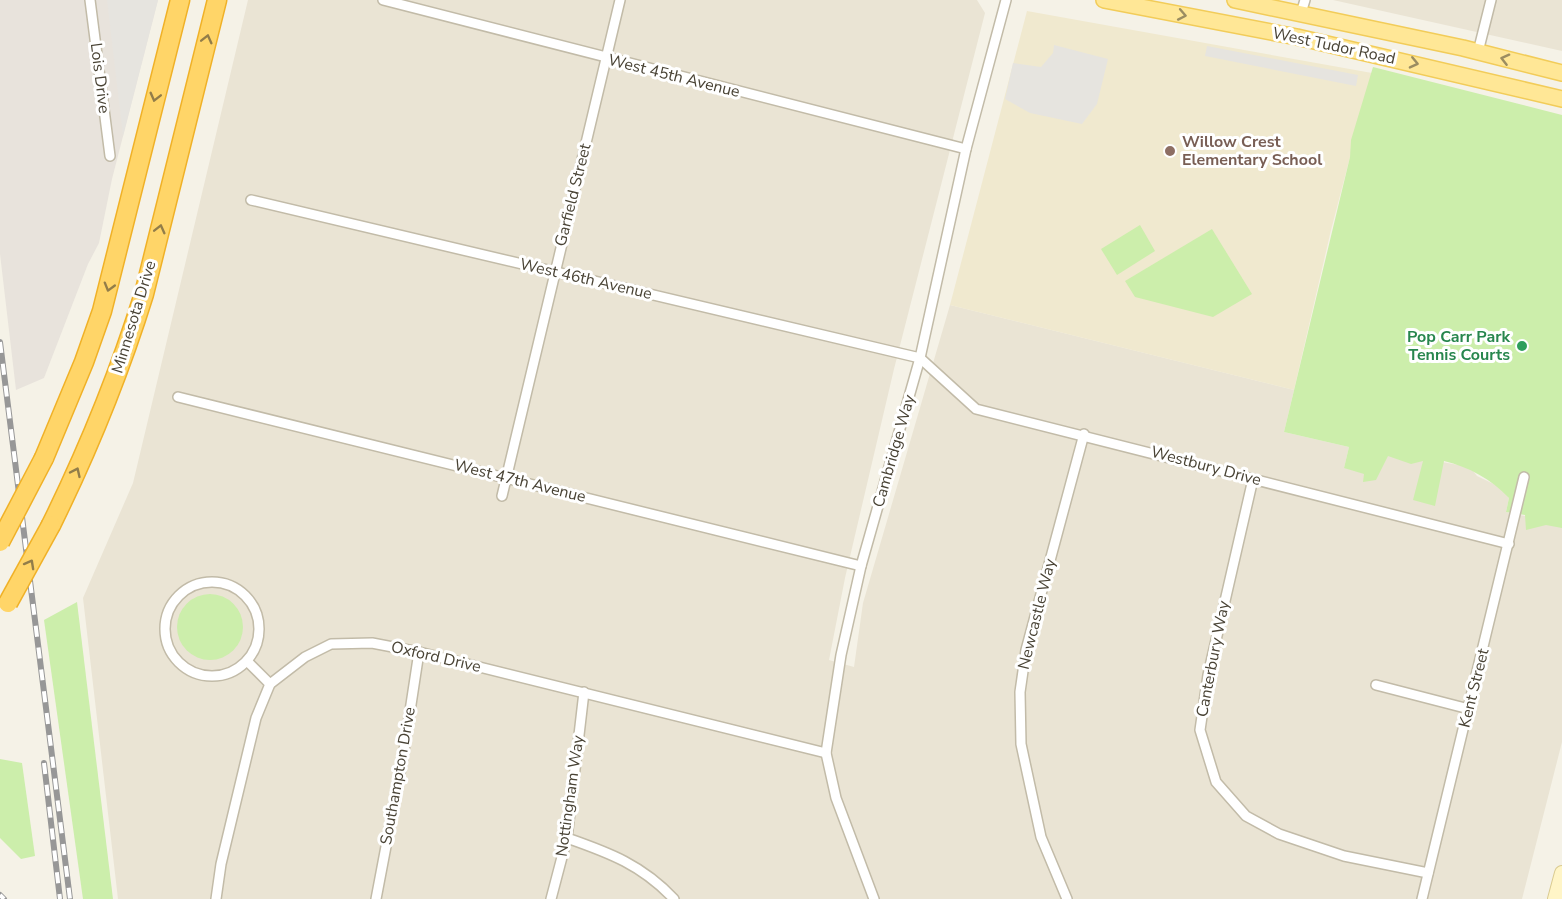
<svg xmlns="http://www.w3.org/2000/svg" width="1562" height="899" viewBox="0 0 1562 899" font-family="'Nunito Sans',sans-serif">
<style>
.residential{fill:#eae4d4}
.industrial{fill:#e8e3dc}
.education{fill:#f0e9cf}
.green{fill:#cceeab}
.parking{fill:#e6e4df}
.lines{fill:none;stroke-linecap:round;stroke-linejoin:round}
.minor-casing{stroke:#c2bba8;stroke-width:12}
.secondary-casing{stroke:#dacb91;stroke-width:16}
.primary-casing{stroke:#f2cc59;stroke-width:18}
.motorway-casing{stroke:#f0b127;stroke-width:21}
.minor{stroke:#fff;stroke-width:9}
.secondary{stroke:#fff5c7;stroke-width:14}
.primary{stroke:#ffe796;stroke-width:15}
.motorway{stroke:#ffd568;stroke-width:18}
.rail-casing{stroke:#979797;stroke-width:6}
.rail{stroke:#fff;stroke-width:4;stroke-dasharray:11;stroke-linecap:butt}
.motorway-bridge-casing{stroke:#f0b127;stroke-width:21;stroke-linecap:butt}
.motorway-bridge{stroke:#ffd568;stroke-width:18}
.oneway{stroke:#9b8d61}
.oneway2{stroke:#927d49}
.education-dot{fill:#8d6e63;stroke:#fff;stroke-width:2}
.leisure-dot{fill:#2e9e5b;stroke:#fff;stroke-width:2}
.labels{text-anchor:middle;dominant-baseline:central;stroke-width:6;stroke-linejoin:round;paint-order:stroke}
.street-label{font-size:16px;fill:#494335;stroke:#fff}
.education-label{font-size:16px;font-weight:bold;fill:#785e54;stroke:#fff;text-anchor:start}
.leisure-label{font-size:16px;font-weight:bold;fill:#27864d;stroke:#fff;text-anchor:end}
</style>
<rect width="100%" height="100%" fill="#f5f2e7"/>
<g class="residential">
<path d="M248 0H977L985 13 894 369 845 578 829 660 854 667 863 603 950 305 1294 390 1284 432 1349 447 1344 468 1380 451 1470 467 1477 476 1500 487 1509 498 1506 512 1562 524V742L1522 899H118L83 598 133 483Z"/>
<path d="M1333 0H1562V51Z"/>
</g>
<path class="industrial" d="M0 0H158L112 179 99 243 88 264 44 378 16 390 0 254Z"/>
<path class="education" d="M1027 11 1372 73 1331 230 1294 390 950 305Z"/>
<g class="green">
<path d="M1373 67 1562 115V528L1546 525 1526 530 1525 515 1506 512 1509 498C1491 479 1469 467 1444 461L1435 506 1413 500 1423 461 1411 464 1388 456 1376 480 1363 482 1364 474 1344 468 1349 447 1284 432 1350 157 1351 140Z"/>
<path d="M1140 225 1155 251 1117 275 1101 249Z"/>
<path d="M1212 229 1252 294 1213 317 1135 297 1125 281Z"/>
<circle cx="210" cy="627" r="33"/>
<path d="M77 602 113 899H83L44 620Z"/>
<path d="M0 759 22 763 35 856 21 859 0 838Z"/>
</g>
<g class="parking">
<path d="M107 0H158L123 136Z"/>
<path d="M1054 45 1108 59 1097 104 1082 124 1030 113 1005 99 1013 63 1041 67 1053 53Z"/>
<path d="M1207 46 1358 75 1356 86 1205 56Z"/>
</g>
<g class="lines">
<g class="minor-casing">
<g id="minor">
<path d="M90 0 110 156"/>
<path d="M383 0 966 149"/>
<path d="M1301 13 1305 0"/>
<path d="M1478 52 1491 0"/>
<path d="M251 200 920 358 976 409 1509 544"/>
<path d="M178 397 861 566"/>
<path d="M1253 479 1208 675 1200 730 1216 782 1246 816 1279 834 1344 856 1428 873"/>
<path d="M502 496 620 0"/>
<circle cx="212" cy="629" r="47"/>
<path d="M247 661 270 684"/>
<path d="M1376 685 1469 709"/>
<path d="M567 838C610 853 642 865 674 899"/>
<path d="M216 899 221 864 256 718 270 684 305 657 331 644 372 643 419 652 826 753"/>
<path d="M376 899 403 757 419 652"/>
<path d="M551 899 567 838 584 692"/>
<path d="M874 899 836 798 826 753 841 655 861 566 920 358 966 149 1006 0"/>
<path d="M1067 899 1041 837 1021 744 1020 692 1026 650 1084 434"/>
<path d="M1422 899 1524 477"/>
</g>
</g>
<g class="secondary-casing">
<path id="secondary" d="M1555 899 1562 873"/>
</g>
<g class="primary-casing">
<g id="primary">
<path d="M1104 0 1297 37 1562 99"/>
<path d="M1235 0 1463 48 1562 73"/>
</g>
</g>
<g class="motorway-casing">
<g id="motorway">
<path d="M44 458 84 362 102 311 180 0"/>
<path d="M51 525C88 450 119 374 144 294L217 0"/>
</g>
</g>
<use href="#minor" class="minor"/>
<use href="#secondary" class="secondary"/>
<use href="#primary" class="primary"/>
<use href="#motorway" class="motorway"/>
<g class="rail-casing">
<g id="rail">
<path d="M0 342 70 899"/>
<path d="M44 763 60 899"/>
<path d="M0 895 4 899"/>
</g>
</g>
<use href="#rail" class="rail"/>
<g class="motorway-bridge-casing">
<g id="motorway-bridge">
<path d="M0 542 44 458"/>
<path d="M8 603 51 525"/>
</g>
</g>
<use href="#motorway-bridge" class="motorway-bridge"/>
</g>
<defs><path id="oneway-chevron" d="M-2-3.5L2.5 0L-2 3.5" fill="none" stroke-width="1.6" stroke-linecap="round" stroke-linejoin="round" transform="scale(1.5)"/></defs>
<g class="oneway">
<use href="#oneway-chevron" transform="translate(1182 15) rotate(11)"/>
<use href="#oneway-chevron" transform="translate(1505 59) rotate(-166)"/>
<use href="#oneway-chevron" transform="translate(1414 63) rotate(13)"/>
</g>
<g class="oneway2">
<use href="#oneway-chevron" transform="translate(207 39) rotate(-76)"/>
<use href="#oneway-chevron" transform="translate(155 97) rotate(104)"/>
<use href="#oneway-chevron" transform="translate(160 229) rotate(-76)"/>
<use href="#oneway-chevron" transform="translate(109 287) rotate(106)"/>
<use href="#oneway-chevron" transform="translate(76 472) rotate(-65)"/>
<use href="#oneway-chevron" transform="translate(30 564) rotate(-61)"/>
</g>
<circle class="education-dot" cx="1170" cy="151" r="6"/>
<circle class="leisure-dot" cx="1522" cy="346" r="6"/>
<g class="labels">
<g class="street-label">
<text transform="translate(1334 46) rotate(12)">West Tudor Road</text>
<text transform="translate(674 76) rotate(14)">West 45th Avenue</text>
<text transform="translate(100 78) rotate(83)">Lois Drive</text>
<text transform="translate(573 195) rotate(-76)">Garfield Street</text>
<text transform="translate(586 279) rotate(13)">West 46th Avenue</text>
<text transform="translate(134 317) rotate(-73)">Minnesota Drive</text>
<text transform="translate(894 451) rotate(-74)">Cambridge Way</text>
<text transform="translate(1206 466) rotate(15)">Westbury Drive</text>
<text transform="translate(520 481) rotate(14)">West 47th Avenue</text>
<text transform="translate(1037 614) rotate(-76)">Newcastle Way</text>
<text transform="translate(436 657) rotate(13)">Oxford Drive</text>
<text transform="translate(1213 659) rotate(-79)">Canterbury Way</text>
<text transform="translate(1474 688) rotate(-76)">Kent Street</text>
<text transform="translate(398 776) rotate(-80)">Southampton Drive</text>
<text transform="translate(570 796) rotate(-82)">Nottingham Way</text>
</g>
<g class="education-label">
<text x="1182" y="142">Willow Crest<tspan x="1182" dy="18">Elementary School</tspan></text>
</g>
<g class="leisure-label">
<text x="1510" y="337">Pop Carr Park<tspan x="1510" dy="18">Tennis Courts</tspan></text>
</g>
</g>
</svg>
